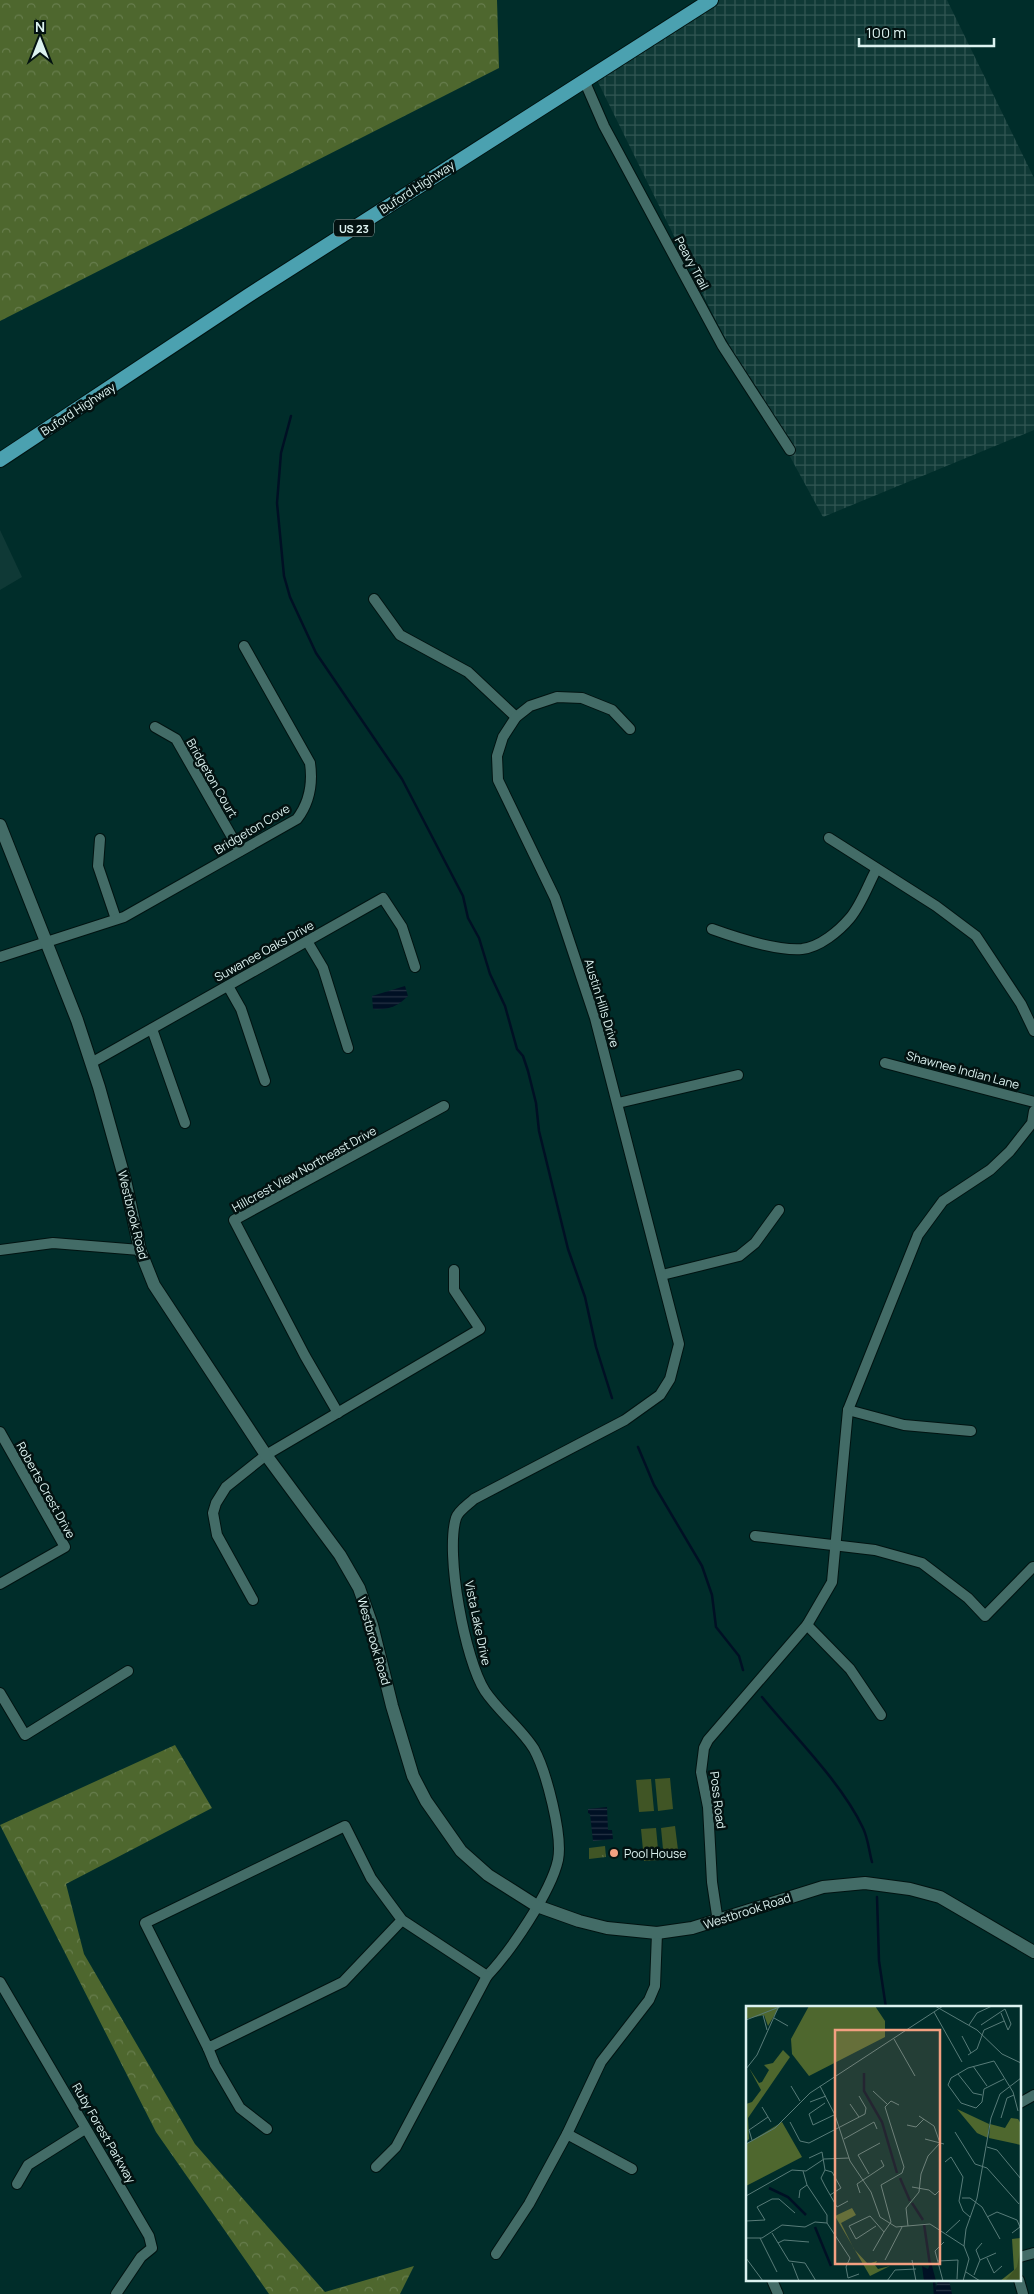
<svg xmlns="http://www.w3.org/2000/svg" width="1034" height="2294" viewBox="0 0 1034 2294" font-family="Manrope,sans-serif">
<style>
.built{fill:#0f3936}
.industrial{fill:url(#industrial-grid)}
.grass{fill:url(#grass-tufts)}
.forest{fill:url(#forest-crowns)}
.pitch{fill:#405525}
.water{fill:url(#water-rules)}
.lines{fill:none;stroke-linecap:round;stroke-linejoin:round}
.stream{stroke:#001024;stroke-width:2.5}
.minor-casing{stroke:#011311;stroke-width:12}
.tertiary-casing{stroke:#011311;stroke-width:14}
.primary-casing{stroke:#011311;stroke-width:16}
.minor{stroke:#436c67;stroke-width:10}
.tertiary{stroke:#436c67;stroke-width:12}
.primary{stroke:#4ba1b0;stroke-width:14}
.poi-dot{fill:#f3a081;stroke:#031211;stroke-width:2}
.labels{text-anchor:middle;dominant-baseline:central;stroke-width:5;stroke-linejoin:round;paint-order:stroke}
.shield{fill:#031211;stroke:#9bafad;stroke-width:1}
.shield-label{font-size:11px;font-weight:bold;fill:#dcf2f0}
.street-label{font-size:12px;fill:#dcf2f0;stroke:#031211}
.poi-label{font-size:12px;fill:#dcf2f0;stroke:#031211;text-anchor:start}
.inset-river{fill:none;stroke:#001024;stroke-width:2.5}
.inset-road{fill:none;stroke:#587c79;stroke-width:1}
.view{fill:#f3a081;fill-opacity:0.15;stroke:#f3a081;stroke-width:2.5}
.inset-edge{fill:none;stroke:#dcf2f0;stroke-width:2.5}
</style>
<defs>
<pattern id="industrial-grid" width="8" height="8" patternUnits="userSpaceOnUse" patternTransform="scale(1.25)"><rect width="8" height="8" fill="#0f3936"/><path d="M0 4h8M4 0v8" fill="none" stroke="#315653"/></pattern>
<pattern id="grass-tufts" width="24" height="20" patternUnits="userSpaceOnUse" patternTransform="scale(1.25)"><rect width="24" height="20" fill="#405525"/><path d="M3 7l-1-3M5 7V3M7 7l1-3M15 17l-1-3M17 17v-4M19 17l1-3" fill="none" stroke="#5b6e45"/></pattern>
<pattern id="forest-crowns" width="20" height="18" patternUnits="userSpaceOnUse" patternTransform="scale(1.25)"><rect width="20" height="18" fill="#4e672e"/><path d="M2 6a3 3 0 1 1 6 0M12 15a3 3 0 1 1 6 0" fill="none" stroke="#677d4d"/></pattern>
<pattern id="water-rules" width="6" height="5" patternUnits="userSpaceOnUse" patternTransform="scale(1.25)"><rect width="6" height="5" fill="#001024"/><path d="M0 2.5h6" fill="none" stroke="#253344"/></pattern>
</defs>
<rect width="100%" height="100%" fill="#002d2a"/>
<path class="built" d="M0 530 22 577 0 590Z"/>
<path class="industrial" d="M706 0H947L1034 178V430L823 517 717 323 594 74Z"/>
<path class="grass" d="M605 1846 606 1857 589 1859V1848Z"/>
<g class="forest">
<path d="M0 0H497L499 68 0 321Z"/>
<path d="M175 1745 212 1808 66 1884 84 1954 195 2144 325 2292 414 2266 400 2294H269L156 2132 0 1825Z"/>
</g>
<g class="pitch">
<path d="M670 1778 673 1809 658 1811 655 1779Z"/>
<path d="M651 1779 654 1811 639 1812 636 1780Z"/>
<path d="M675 1826 679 1858 664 1860 661 1828Z"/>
<path d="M656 1828 659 1860 644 1861 641 1829Z"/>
</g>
<g class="water">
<path d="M405 986 408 996C397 1007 388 1010 373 1009L372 996Z"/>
<path d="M607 1807 608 1830H612L613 1839 593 1841 590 1814 588 1813V1809Z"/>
<path d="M938 2280H949L952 2294H934Z"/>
</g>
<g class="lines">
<g class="stream">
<path d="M291 416 281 453 277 503 284 576 290 597 316 653 402 779 463 896 468 918 479 938 490 974 505 1006 517 1049 523 1056 528 1071 536 1103 539 1131 568 1249 585 1297 596 1347 612 1398"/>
<path d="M638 1447 654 1485 702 1566 712 1595 716 1627 739 1656 743 1670"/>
<path d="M762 1697C794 1736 842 1783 863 1828 868 1838 869 1851 872 1862"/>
<path d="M877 1897 879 1961 886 2008"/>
<path d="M934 2280 935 2294"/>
</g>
<g class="minor-casing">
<g id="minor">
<path d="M584 80 604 126 722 345 790 450"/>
<path d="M374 599 400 635 468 672 516 717"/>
<path d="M155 727 176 739 240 851"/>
<path d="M829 838 936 906 976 936 1021 1004 1034 1031"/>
<path d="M100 839 98 866 116 919"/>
<path d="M712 929C737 938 776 951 802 949 820 947 839 931 850 918 861 905 868 885 876 870"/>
<path d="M307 941 323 968 348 1048"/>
<path d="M0 957 124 917 297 819C310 802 313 784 310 763L244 646"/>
<path d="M228 986 241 1009 265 1081"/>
<path d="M152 1029 185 1123"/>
<path d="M91 1063 383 898 402 927 415 967"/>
<path d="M885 1063 1034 1102"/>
<path d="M618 1103 738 1075"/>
<path d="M0 1250 53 1243 140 1250"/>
<path d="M662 1275 739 1256 755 1243 779 1210"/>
<path d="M848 1410 904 1425 971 1431"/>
<path d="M338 1413 305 1356 234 1220 444 1106"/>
<path d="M0 1432 65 1547 0 1584"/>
<path d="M755 1536 875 1550 922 1563 968 1598 985 1616 1033 1567"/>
<path d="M253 1600 217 1535 213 1513 216 1503 226 1487 266 1455 480 1329 454 1290V1270"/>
<path d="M807 1625 850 1669 881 1715"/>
<path d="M0 1693 25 1735 128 1671"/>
<path d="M402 1920 343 1982 208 2048 145 1923 345 1826 371 1878 402 1920 487 1976C510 1952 551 1892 558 1860 563 1835 546 1771 534 1749 521 1728 499 1712 485 1691 465 1660 445 1554 456 1518 458 1511 469 1504 474 1499L625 1420 660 1395 670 1379 679 1344 595 1018 555 898 498 780 497 756 503 737 516 717 530 706 557 697 582 698 612 710 630 729"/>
<path d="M718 1922 712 1882 708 1807 701 1772 704 1748 708 1740 807 1625 832 1582 848 1410 918 1235 943 1201 990 1170 1010 1151 1032 1123 1034 1111"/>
<path d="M0 1982 149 2236 152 2248 141 2257 116 2294"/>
<path d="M208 2048 215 2065 240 2108 267 2129"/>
<path d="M1020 2103 1034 2095"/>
<path d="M567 2134 632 2169"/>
<path d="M376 2167 396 2147 487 1976"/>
<path d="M17 2184 28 2165 85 2129"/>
<path d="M496 2254 529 2204 567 2134 601 2062 649 2000 655 1986 657 1933"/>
<path d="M1020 2257 1034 2253"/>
<path d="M772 2280 778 2294"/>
<path d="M1019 2280 1023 2294"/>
</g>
</g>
<g class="tertiary-casing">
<path id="tertiary" d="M0 825 77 1020 99 1087 125 1180 140 1250 154 1285 266 1455 340 1555 359 1588 372 1625 392 1706 413 1776 426 1801 461 1851 488 1875 537 1906 579 1921 607 1928 657 1933 692 1928 823 1887 865 1883 910 1889 940 1897 1034 1952"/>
</g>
<g class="primary-casing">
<path id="primary" d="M0 460 249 295 711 0"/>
</g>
<use href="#minor" class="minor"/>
<use href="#tertiary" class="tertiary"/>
<use href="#primary" class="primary"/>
</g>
<circle class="poi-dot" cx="614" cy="1853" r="5"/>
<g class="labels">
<rect class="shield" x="334" y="219.5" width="40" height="17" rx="4"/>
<g class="shield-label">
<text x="354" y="228">US 23</text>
</g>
<g class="street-label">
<text transform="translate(417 187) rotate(-33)">Buford Highway</text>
<text transform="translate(692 263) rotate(62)">Peavy Trail</text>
<text transform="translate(78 409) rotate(-33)">Buford Highway</text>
<text transform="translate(212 778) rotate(60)">Bridgeton Court</text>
<text transform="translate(252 829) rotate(-31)">Bridgeton Cove</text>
<text transform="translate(264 951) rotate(-29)">Suwanee Oaks Drive</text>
<text transform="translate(602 1003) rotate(73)">Austin Hills Drive</text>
<text transform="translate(963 1070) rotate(15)">Shawnee Indian Lane</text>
<text transform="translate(304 1169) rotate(-29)">Hillcrest View Northeast Drive</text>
<text transform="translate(133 1215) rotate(76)">Westbrook Road</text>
<text transform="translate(46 1490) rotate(61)">Roberts Crest Drive</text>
<text transform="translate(478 1623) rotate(78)">Vista Lake Drive</text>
<text transform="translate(374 1641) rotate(74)">Westbrook Road</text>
<text transform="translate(718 1800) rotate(83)">Poss Road</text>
<text transform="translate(747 1911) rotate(-18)">Westbrook Road</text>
<text transform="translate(104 2133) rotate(60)">Ruby Forest Parkway</text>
</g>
<g class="poi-label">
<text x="624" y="1853">Pool House</text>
</g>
</g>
<g transform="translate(746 2006)">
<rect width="275" height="275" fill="#002d2a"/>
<path d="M0 0H34L22 20 18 9 0 13ZM63 0H129L139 15V31L63 70 46 48 45 33ZM37 44 44 51 2 112 3 133 0 136V98L6 96 15 84 3 62 13 77 16 76 23 64 18 59 27 57ZM211 103 243 118 242 132 231 127ZM265 112 272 113 275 118V139L243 132 244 118 259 122ZM36 116 56 151 0 180V138ZM106 202 110 209 95 217 108 243 122 258 131 255 129 259 132 263 144 260 124 270 89 210ZM275 232V275H254L268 264 266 233Z" fill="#4e672e"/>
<path d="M275 240V275H259L271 261Z" fill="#405525"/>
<path d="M185 256 190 275H178L176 260 182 263Z" fill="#001024"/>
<path class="inset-river" d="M118 67V85L136 116 151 167M154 172 164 195M23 182 42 191 60 209M166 197 177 214M178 218 184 259M69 221 85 260"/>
<path class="inset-road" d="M189 0 231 24 256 48 275 57M188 6 216 56M17 9 21 24M28 12 42 20M0 14 36 0M223 19 231 7 246 0M235 19 259 3 265 18 262 24 255 7M216 30 225 47M148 33 169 70M222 49 231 43 238 24 258 15M227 60 241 80M0 63 11 49 32 2M212 68 227 87 236 89M258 73 238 83 236 96 230 102 215 97 202 79 205 72 222 62 248 55 267 86 272 105M45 80 54 95M74 80 89 109 104 155 125 186 134 211 150 221 184 218 218 240 223 253 217 275M127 85 141 98M64 96 80 90M79 97 63 108 67 119 88 109M104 98 113 111M16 101 25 116M255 112 261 92 268 89M44 116 54 135 63 137 119 108 120 102 113 90M161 119 170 121 178 113M209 126 229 158 241 162 273 198M98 133 128 116 131 123M179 133 198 138M6 134 3 124 22 111M0 138 29 122 64 87 197 0M241 141 251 144 275 173M63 152 76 146 79 164 75 172 79 180 91 201 102 195M199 156 205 151 217 171 213 195 217 205 224 211M79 164 86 166 95 182 84 189M57 165 61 179 81 209V217M123 168 112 149 134 137M166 181 183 184 189 189 194 184M114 187 111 178 138 160 135 154M0 190 46 164 60 165 78 153 103 152M53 192 54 184 61 179M216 192H224L236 201 254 233M241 211 251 206 271 214 274 221 266 227M0 215 19 214 11 201 26 193H33L49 207M130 220 110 233 103 220 124 210 138 226 145 216 135 179 156 167 158 161 139 101 145 95 153 99M162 220 160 202 173 186 175 168 182 150 194 137 188 120 173 110M26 227 43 255 59 257M200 227 214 214M0 232H16L36 219 59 221 69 216 81 217 104 252 100 261 102 272 113 268M14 232 31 266M32 237 38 234 63 236M218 240 220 223 231 192 245 112 254 88 275 72M127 245 138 226M0 252 17 275M241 252 248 267 256 260M139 254 156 221M166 254 170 275M234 254 230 244 236 237M192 255 212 254 211 273M46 257 53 275M59 257 70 275M220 266 234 275M228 269 234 254 250 247M141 275 149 264 170 263M197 275 189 245 198 236"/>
<path class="view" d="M89 24H194V258H89Z"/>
<rect width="275" height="275" class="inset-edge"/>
</g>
<g transform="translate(40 40)" stroke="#031211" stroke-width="4" paint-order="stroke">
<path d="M0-4L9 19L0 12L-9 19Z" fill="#dcf2f0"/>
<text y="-8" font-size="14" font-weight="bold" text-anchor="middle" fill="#dcf2f0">N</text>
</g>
<path d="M859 38v8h135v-8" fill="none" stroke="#dcf2f0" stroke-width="2.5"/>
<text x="866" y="38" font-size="15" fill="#dcf2f0" stroke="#031211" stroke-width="4" paint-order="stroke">100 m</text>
</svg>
